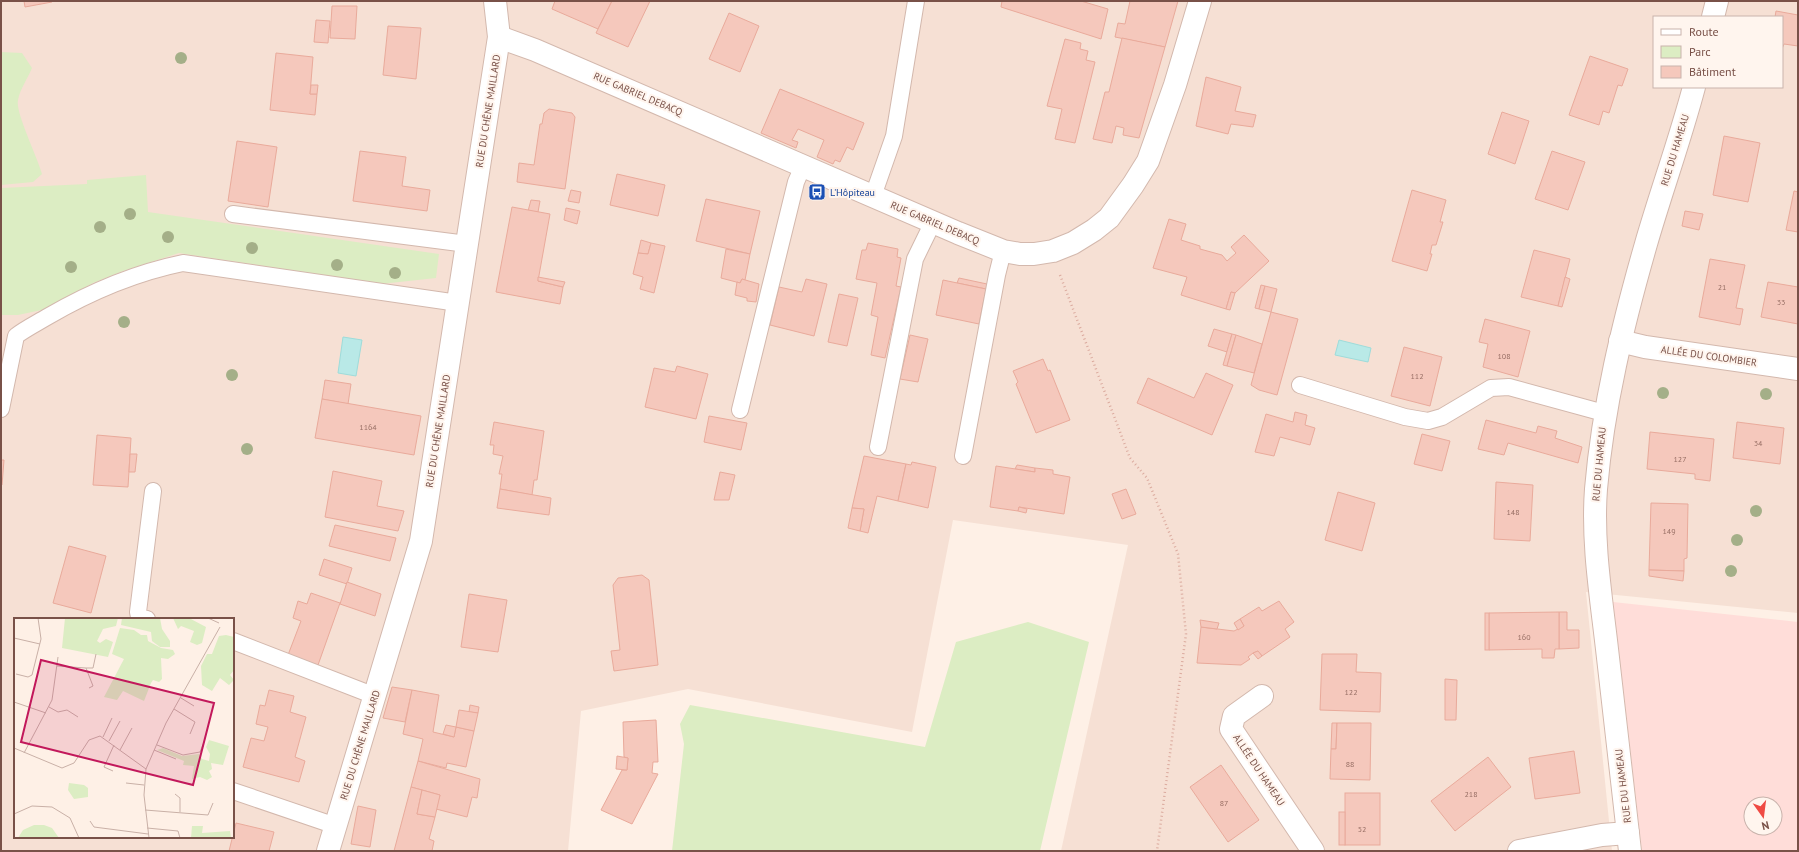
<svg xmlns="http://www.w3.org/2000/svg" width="1799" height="852" viewBox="0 0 1799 852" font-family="'PT Sans',sans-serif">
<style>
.residential{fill:#f6e0d4;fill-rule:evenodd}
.commercial{fill:#ffddd9;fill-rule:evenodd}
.green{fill:#dcedc3}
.water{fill:#b9e9e7;stroke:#9edcda}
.building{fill:#f5c8bc;stroke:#e9aa9b}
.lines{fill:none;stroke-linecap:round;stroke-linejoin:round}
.service-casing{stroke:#d3b8ad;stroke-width:18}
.minor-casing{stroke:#d3b8ad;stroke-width:24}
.path{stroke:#dbaa9e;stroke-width:2.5;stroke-dasharray:1 3;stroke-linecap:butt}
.service{stroke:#fff;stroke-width:16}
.minor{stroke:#fff;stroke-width:22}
.tree{fill:#a4af88}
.labels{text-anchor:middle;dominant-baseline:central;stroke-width:4;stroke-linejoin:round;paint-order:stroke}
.number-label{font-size:8px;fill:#986f65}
.street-label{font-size:10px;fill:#795148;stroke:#fff5ee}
.transit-label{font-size:10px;fill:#164399;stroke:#fff5ee;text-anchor:start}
.inset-road{fill:none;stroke:#c9b0a7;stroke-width:1}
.view{fill:#c2185b;fill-opacity:0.15;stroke:#c2185b;stroke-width:2}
.inset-edge{fill:none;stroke:#795148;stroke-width:2}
</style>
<rect width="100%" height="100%" fill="#fef0e6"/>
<path class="residential" d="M1 1H1798V613L1586 592 1612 851H1061L1128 545 953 520 912 732 688 689 581 711 568 851H1ZM1654 17H1782V87H1654ZM15 619H233V837H15Z"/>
<path class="commercial" d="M1613 602 1798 622V851H1642ZM1751 804H1775V828H1751Z"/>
<g class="green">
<path d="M1 52 22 53 32 68C28 78 20 89 18 100 15 112 38 158 42 174L33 182 1 185Z"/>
<path d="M146 175 148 212 439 254 436 278 381 284 179 253 123 271 93 283 51 308 18 315H1V188L87 184V180Z"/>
<path d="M1028 622 1089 642 1040 851H672L684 744 680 724 690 705 925 747 956 642Z"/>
</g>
<g class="water">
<path d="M343 337 362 340 356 376 338 373Z"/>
<path d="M1339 340 1371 348 1368 362 1335 355Z"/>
</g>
<g class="building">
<path d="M24 1H51L52 2 25 7Z"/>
<path d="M555 1H612L598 29 552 9Z"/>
<path d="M612 1H650L628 47 596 33Z"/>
<path d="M1002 1H1081L1108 9 1101 39 1001 7Z"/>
<path d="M1130 1H1178L1165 47 1115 37 1118 23 1125 24Z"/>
<path d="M332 6H357L355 39 330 38Z"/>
<path d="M1776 11 1798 15V46L1784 44 1782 49V17H1775Z"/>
<path d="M729 13 759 26 740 72 709 59Z"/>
<path d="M316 20 330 21 328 43 314 42Z"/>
<path d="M388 26 421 28 416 79 383 75Z"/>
<path d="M1122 38 1165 47 1139 138 1123 135 1124 128 1116 126 1112 143 1093 139 1105 92H1109Z"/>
<path d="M1065 39 1081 43 1080 49 1088 51 1086 60 1095 62 1075 143 1055 139 1062 109 1047 106Z"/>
<path d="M276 53 313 57 310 94H317L315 115 270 110Z"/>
<path d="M1590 56 1628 69 1622 86 1618 85 1609 113 1603 111 1599 125 1569 115Z"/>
<path d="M1206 77 1241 87 1235 111 1256 115 1253 127 1231 124 1228 134 1196 126Z"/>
<path d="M311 85H318L317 94H310Z"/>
<path d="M780 89 864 123 853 150 847 147 840 162 835 160 833 164 817 157 824 140 798 129 792 140 798 142 796 148 761 133Z"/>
<path d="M549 109 572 113 575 117 565 189 517 182 519 163 534 165 540 124H542L544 113Z"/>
<path d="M1502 112 1529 121 1515 164 1488 154Z"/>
<path d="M1724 136 1760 143 1748 202 1713 195Z"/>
<path d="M237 141 277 147 268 207 228 201Z"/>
<path d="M360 151 406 157 402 186 430 190 427 211 353 201Z"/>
<path d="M1552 151 1585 162 1568 210 1535 199Z"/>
<path d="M617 174 665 185 658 216 610 205Z"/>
<path d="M571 190 581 192 579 203 568 201Z"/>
<path d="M1412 190 1446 200 1440 222H1443L1436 245H1432L1430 254H1432L1427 271 1392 261Z"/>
<path d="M1794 191 1798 192V232L1786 230Z"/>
<path d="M706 199 760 211 750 254 696 241Z"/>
<path d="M531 200 540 201 538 212 528 211Z"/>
<path d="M512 207 550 214 538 281 563 287 560 304 496 292Z"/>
<path d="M566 208 580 211 577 224 564 220Z"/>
<path d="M1685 211 1703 214 1699 230 1682 226Z"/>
<path d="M1169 219 1186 224 1181 240 1200 246V249L1222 255 1227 261 1236 253 1231 247 1244 235 1269 261 1235 293 1231 292 1226 309 1181 295 1187 277 1153 268Z"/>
<path d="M641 240 651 243 648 254 638 253Z"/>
<path d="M651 243 665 246 654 293 640 289 643 277 633 274 638 253 648 254Z"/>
<path d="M868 243 898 249 897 257 901 258 896 286 901 287 885 358 871 355 878 317 871 315 877 283 856 279 862 250H866Z"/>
<path d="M726 249 750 254 745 280 742 279 740 283 721 278Z"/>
<path d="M1534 250 1570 259 1558 306 1521 297Z"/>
<path d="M1710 259 1745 265 1736 308 1743 309 1740 325 1699 317Z"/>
<path d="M538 277 565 282 563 287 538 281Z"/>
<path d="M1565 277 1570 279 1562 307 1558 306Z"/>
<path d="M959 278 987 284 986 289 957 283Z"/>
<path d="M742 279 759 284 756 302 747 301V298L735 295 737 282 740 283Z"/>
<path d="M806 279 827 284 814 336 770 325 779 287 802 292Z"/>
<path d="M943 280 986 289 979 324 936 315Z"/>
<path d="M1768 282 1798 287V324L1761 317Z"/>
<path d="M1261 285 1265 286 1259 309 1255 308Z"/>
<path d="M1265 286 1277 289 1271 312 1259 309Z"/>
<path d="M1231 292 1235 293 1230 310 1226 309Z"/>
<path d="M839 294 858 298 847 346 828 342Z"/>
<path d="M1271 312 1298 319 1277 395 1259 390 1251 385Z"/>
<path d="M1485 319 1530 331 1518 377 1483 367 1488 344 1479 342Z"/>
<path d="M1214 329 1232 334 1227 352 1208 346Z"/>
<path d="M1232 334 1236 335 1227 366 1223 365Z"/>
<path d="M910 335 928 339 918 382 900 379Z"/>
<path d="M1236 335 1262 344 1254 373 1227 366Z"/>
<path d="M1404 347 1442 357 1430 406 1391 396Z"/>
<path d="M1043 359 1048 371 1050 370 1070 420 1036 433 1016 384 1018 382 1013 371Z"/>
<path d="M677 366 708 374 696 419 645 407 654 368 675 372Z"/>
<path d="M1206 373 1233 385 1212 435 1137 403 1148 378 1194 398Z"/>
<path d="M325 380 351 384 348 404 322 399Z"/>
<path d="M322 399 421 416 414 455 315 438Z"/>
<path d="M1295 412 1307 415 1305 425 1315 428 1310 445 1280 437 1274 456 1255 452 1266 414 1293 422Z"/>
<path d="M709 416 747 423 741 450 704 442Z"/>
<path d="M1486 420 1536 433 1538 426 1557 431 1555 438 1582 447 1578 463 1508 443 1504 455 1478 449Z"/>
<path d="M494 422 544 431 537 480H534L532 495 500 489 502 474H499L503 456 493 454 494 445H490Z"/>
<path d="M1737 422 1784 428 1780 464 1733 458Z"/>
<path d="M1650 432 1714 439 1710 481 1695 479V474L1647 469Z"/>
<path d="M1422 434 1450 441 1442 471 1414 464Z"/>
<path d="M97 435 131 438 128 487 93 485Z"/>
<path d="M130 454H137L135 472H129Z"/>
<path d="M864 456 906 464 898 501 877 496 868 533 860 531 864 509 852 508Z"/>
<path d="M1 460H4L2 485H1Z"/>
<path d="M912 462 936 467 928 508 898 501 906 464 911 465Z"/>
<path d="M1017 465 1035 468V472L1015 469Z"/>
<path d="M996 466 1035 472V468L1053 470V474L1070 477 1064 514 1019 507 1018 511 990 507Z"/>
<path d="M333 471 382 481 377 506 404 511 398 531 325 517Z"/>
<path d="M720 472 735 475 729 500H714Z"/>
<path d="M1496 482 1533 485 1530 541 1494 539Z"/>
<path d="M500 489 551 498 549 515 497 508Z"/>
<path d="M1126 489 1136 514 1122 519 1112 494Z"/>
<path d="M1338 492 1375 503 1362 551 1325 540Z"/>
<path d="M1651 503 1688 504 1687 558 1684 559V571L1649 570Z"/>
<path d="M1019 507 1027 509 1026 513 1018 511Z"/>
<path d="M852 508 864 509 860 531 848 528Z"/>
<path d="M335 525 396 538 390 561 329 546Z"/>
<path d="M69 546 106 556 91 613 53 603Z"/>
<path d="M324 559 352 568 347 584 319 575Z"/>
<path d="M1649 570 1684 571 1683 581 1649 576Z"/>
<path d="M642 575 649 580 658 665 614 671 611 651 620 650 613 585 618 578Z"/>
<path d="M347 582 381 594 375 616 340 604Z"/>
<path d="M311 593 340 603 318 665 288 655 301 621 293 618 298 601 307 604Z"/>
<path d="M469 594 507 600 498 652 461 647Z"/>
<path d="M1279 601 1294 622 1285 629 1290 637 1262 656 1258 651 1253 653 1248 657 1250 659 1241 665 1197 663 1201 627 1234 631 1244 626 1240 619 1259 607 1262 611Z"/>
<path d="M1559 612H1567V630H1579V648L1559 649Z"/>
<path d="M1559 612V649H1555L1554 658H1542V649L1489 650V613Z"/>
<rect x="1485" y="613" width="4" height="37"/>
<path d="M1240 619 1244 626 1238 630 1234 623Z"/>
<path d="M1200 620 1219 623 1217 629 1201 627Z"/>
<path d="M1258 651 1262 656 1258 659 1253 653Z"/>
<path d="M1322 654H1357L1356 672 1381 673 1380 712 1320 710Z"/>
<path d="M1445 679 1457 680 1456 720H1445Z"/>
<path d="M392 687 412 690 405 722 383 718Z"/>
<path d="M269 690 294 696 290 712 306 717 295 757 305 761 299 782 243 767 251 738 264 741 268 727 256 724 260 705 265 706Z"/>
<path d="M412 690 439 695 433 732 454 737 456 727 474 731 466 767 447 763 446 768 418 761 423 739 403 734Z"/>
<path d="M470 705 479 707 478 713 469 712Z"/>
<path d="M459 710 478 713 474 731 456 727Z"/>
<path d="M656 720 658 762H653L652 773 658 774 632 824 601 810 622 770H627L628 758 624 757 623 722Z"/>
<path d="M1332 723H1337L1336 749H1331Z"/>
<path d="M1337 723H1371L1370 780 1330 779 1331 749H1336Z"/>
<path d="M446 725 456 727 454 737 443 734Z"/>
<path d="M1574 751 1580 793 1535 799 1529 758Z"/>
<path d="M617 756 628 758 627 770 616 769Z"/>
<path d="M1488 757 1511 787 1455 831 1431 801Z"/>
<path d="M418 761 480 779 477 798 472 797 467 817 436 809 440 795 411 787Z"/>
<path d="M1221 765 1259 820 1228 842 1190 787Z"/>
<path d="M411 787 422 790 417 814 435 817 429 839 434 841 432 851H394Z"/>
<path d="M422 790 440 795 435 817 417 814Z"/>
<rect x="1345" y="793" width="35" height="52"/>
<path d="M358 806 376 810 370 847 351 844Z"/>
<rect x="1339" y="812" width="6" height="33"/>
<path d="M236 823 274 832 269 851H229Z"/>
</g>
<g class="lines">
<g class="service-casing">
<g id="service">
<path d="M873 196 894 136 916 1"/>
<path d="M233 214 467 244"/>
<path d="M1300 385 1405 417 1428 421 1442 417 1491 388 1509 387 1604 413"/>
<path d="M1 409 16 336C25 329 37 323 47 317 90 292 134 273 183 263L458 303"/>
<path d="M740 410 796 182 803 166"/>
<path d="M878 447 915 259 933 222"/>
<path d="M963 456 997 275 1003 251"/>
<path d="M147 619 139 617 138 612 153 491"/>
<path d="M233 641 375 696"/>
<path d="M233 791 336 826"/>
</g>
</g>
<g class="minor-casing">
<g id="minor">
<path d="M1713 17 1717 1"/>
<path d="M499 37 535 50 958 233 1003 251 1020 254H1034L1053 251 1073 243 1094 230 1109 218 1133 185 1148 161 1175 85 1200 1"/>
<path d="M1620 341 1645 347 1798 369"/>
<path d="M1262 696 1234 716 1231 729 1313 851"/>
<path d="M328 851 421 541 499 37 495 1"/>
<path d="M1519 851 1602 835 1628 833"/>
<path d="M1630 851C1622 784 1615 716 1607 649 1601 596 1592 542 1596 489 1603 406 1623 324 1646 244 1661 192 1680 140 1694 87"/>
</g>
</g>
<path class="path" d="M1060 275 1130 458 1147 478 1178 554 1186 634 1157 851"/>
<use href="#service" class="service"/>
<use href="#minor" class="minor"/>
</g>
<g class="tree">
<circle cx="181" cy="58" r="6"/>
<circle cx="130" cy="214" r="6"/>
<circle cx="100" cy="227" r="6"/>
<circle cx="168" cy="237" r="6"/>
<circle cx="252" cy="248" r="6"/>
<circle cx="337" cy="265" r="6"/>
<circle cx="71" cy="267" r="6"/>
<circle cx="395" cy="273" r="6"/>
<circle cx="124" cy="322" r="6"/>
<circle cx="232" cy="375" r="6"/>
<circle cx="1663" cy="393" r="6"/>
<circle cx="1766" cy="394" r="6"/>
<circle cx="247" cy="449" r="6"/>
<circle cx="1756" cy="511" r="6"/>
<circle cx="1737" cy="540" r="6"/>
<circle cx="1731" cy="571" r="6"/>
</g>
<defs>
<g id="bus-square" transform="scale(0.9)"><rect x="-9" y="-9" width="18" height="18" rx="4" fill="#1a4fb4" stroke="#fff5ee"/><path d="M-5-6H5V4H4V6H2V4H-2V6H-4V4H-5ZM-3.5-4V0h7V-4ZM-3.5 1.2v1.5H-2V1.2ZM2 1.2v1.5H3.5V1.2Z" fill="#fff"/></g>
</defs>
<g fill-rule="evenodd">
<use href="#bus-square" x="817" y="192"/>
</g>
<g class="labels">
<g class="number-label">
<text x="1722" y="287">21</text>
<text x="1781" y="302">33</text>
<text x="1504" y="356">108</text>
<text x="1417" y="376">112</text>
<text x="368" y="427">1164</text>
<text x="1758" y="443">34</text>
<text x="1680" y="459">127</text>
<text x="1513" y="512">148</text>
<text x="1669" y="531">149</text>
<text x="1524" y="637">160</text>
<text x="1351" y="692">122</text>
<text x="1350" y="764">88</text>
<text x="1471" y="794">218</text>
<text x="1224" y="803">87</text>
<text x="1362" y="829">52</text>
</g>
<g class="street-label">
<text transform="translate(638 94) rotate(23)">RUE GABRIEL DEBACQ</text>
<text transform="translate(488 111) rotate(-81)">RUE DU CHÊNE MAILLARD</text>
<text transform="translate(1675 150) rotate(-73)">RUE DU HAMEAU</text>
<text transform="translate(935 223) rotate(23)">RUE GABRIEL DEBACQ</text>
<text transform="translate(1709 356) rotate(8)">ALLÉE DU COLOMBIER</text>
<text transform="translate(438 431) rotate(-81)">RUE DU CHÊNE MAILLARD</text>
<text transform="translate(1599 464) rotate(-85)">RUE DU HAMEAU</text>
<text transform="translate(360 745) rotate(-73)">RUE DU CHÊNE MAILLARD</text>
<text transform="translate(1259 770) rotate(56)">ALLÉE DU HAMEAU</text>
<text transform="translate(1623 786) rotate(-97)">RUE DU HAMEAU</text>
</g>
<g class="transit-label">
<text x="830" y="192">L'Hôpiteau</text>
</g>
</g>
<g transform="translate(14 618)">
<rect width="220" height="220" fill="#fef0e6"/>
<path d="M51 0H104L102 8 89 11 83 23 86 25 92 21 99 24 94 39 48 30ZM108 0H146L148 11 156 23V29H146L138 23 137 14 107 7ZM159 0H175L192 9 188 25 183 27 176 24 180 13 167 8 164 11ZM106 10 120 12 127 17H133L134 23 147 30 159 32 161 36 154 41 147 40 148 61 145 64 139 62 137 65 130 83 109 73 103 82 90 79 110 41 98 36ZM212 17 220 19V52L216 57 220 62 215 67 206 60 198 73 188 67 187 48 193 36H198L205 18ZM195 122 215 128 209 147 197 145 198 151 195 153 198 159 193 162 186 159 178 161 180 148 169 147 170 143 143 132 149 130 168 138 185 136 188 141 195 143 196 136 192 129ZM55 165 70 167 74 170V179L60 181 54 172ZM20 207H30L38 210 45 220H4L9 212ZM178 208H189L188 215 216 213 217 220H177Z" fill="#dcedc3"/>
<path class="inset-road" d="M194 0 205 5M0 20 26 26M43 48 72 50 79 68 75 70M72 50H79L82 36M2 56 14 59 18 57 27 21 24 0M167 80 180 88M0 84 32 95M35 89 44 94 53 92 64 99M160 91 181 104 176 116M89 119 98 100M95 123 106 103M143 127 169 137 186 134 190 124M0 130 48 150 60 145 75 122 86 118 132 151M106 132 118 110M140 132 162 141M10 135 38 82 44 39M99 153 90 149 100 127M112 165 130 167M161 176 166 180V194M131 192 194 197 199 185M0 196 18 188 38 189 56 200 65 220M76 203 80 209 134 216M133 210 164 213 166 220M135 220 130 177 132 151 152 105 206 9"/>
<path class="view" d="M27 42 200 85 179 167 7 124Z"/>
<rect width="220" height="220" class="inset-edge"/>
</g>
<rect width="1799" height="852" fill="none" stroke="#795148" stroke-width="4"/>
<rect x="1653" y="16" width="130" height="72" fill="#fff5ee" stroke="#c9b3ac"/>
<rect x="1661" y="29" width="20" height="6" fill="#ffffff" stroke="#c9b3ac"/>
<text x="1689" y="36" font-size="12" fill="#795148">Route</text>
<rect x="1661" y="46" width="20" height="12" fill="#dcedc3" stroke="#c9b3ac"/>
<text x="1689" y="56" font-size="12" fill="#795148">Parc</text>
<rect x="1661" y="66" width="20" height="12" fill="#f5c8bc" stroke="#c9b3ac"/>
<text x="1689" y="76" font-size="12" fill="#795148">Bâtiment</text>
<g transform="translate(1763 816) rotate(166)"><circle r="19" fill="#fff5ee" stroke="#c9b3ac"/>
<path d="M0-3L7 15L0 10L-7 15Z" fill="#ef4a43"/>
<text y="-6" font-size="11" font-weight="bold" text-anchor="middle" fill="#795148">N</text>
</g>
</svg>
